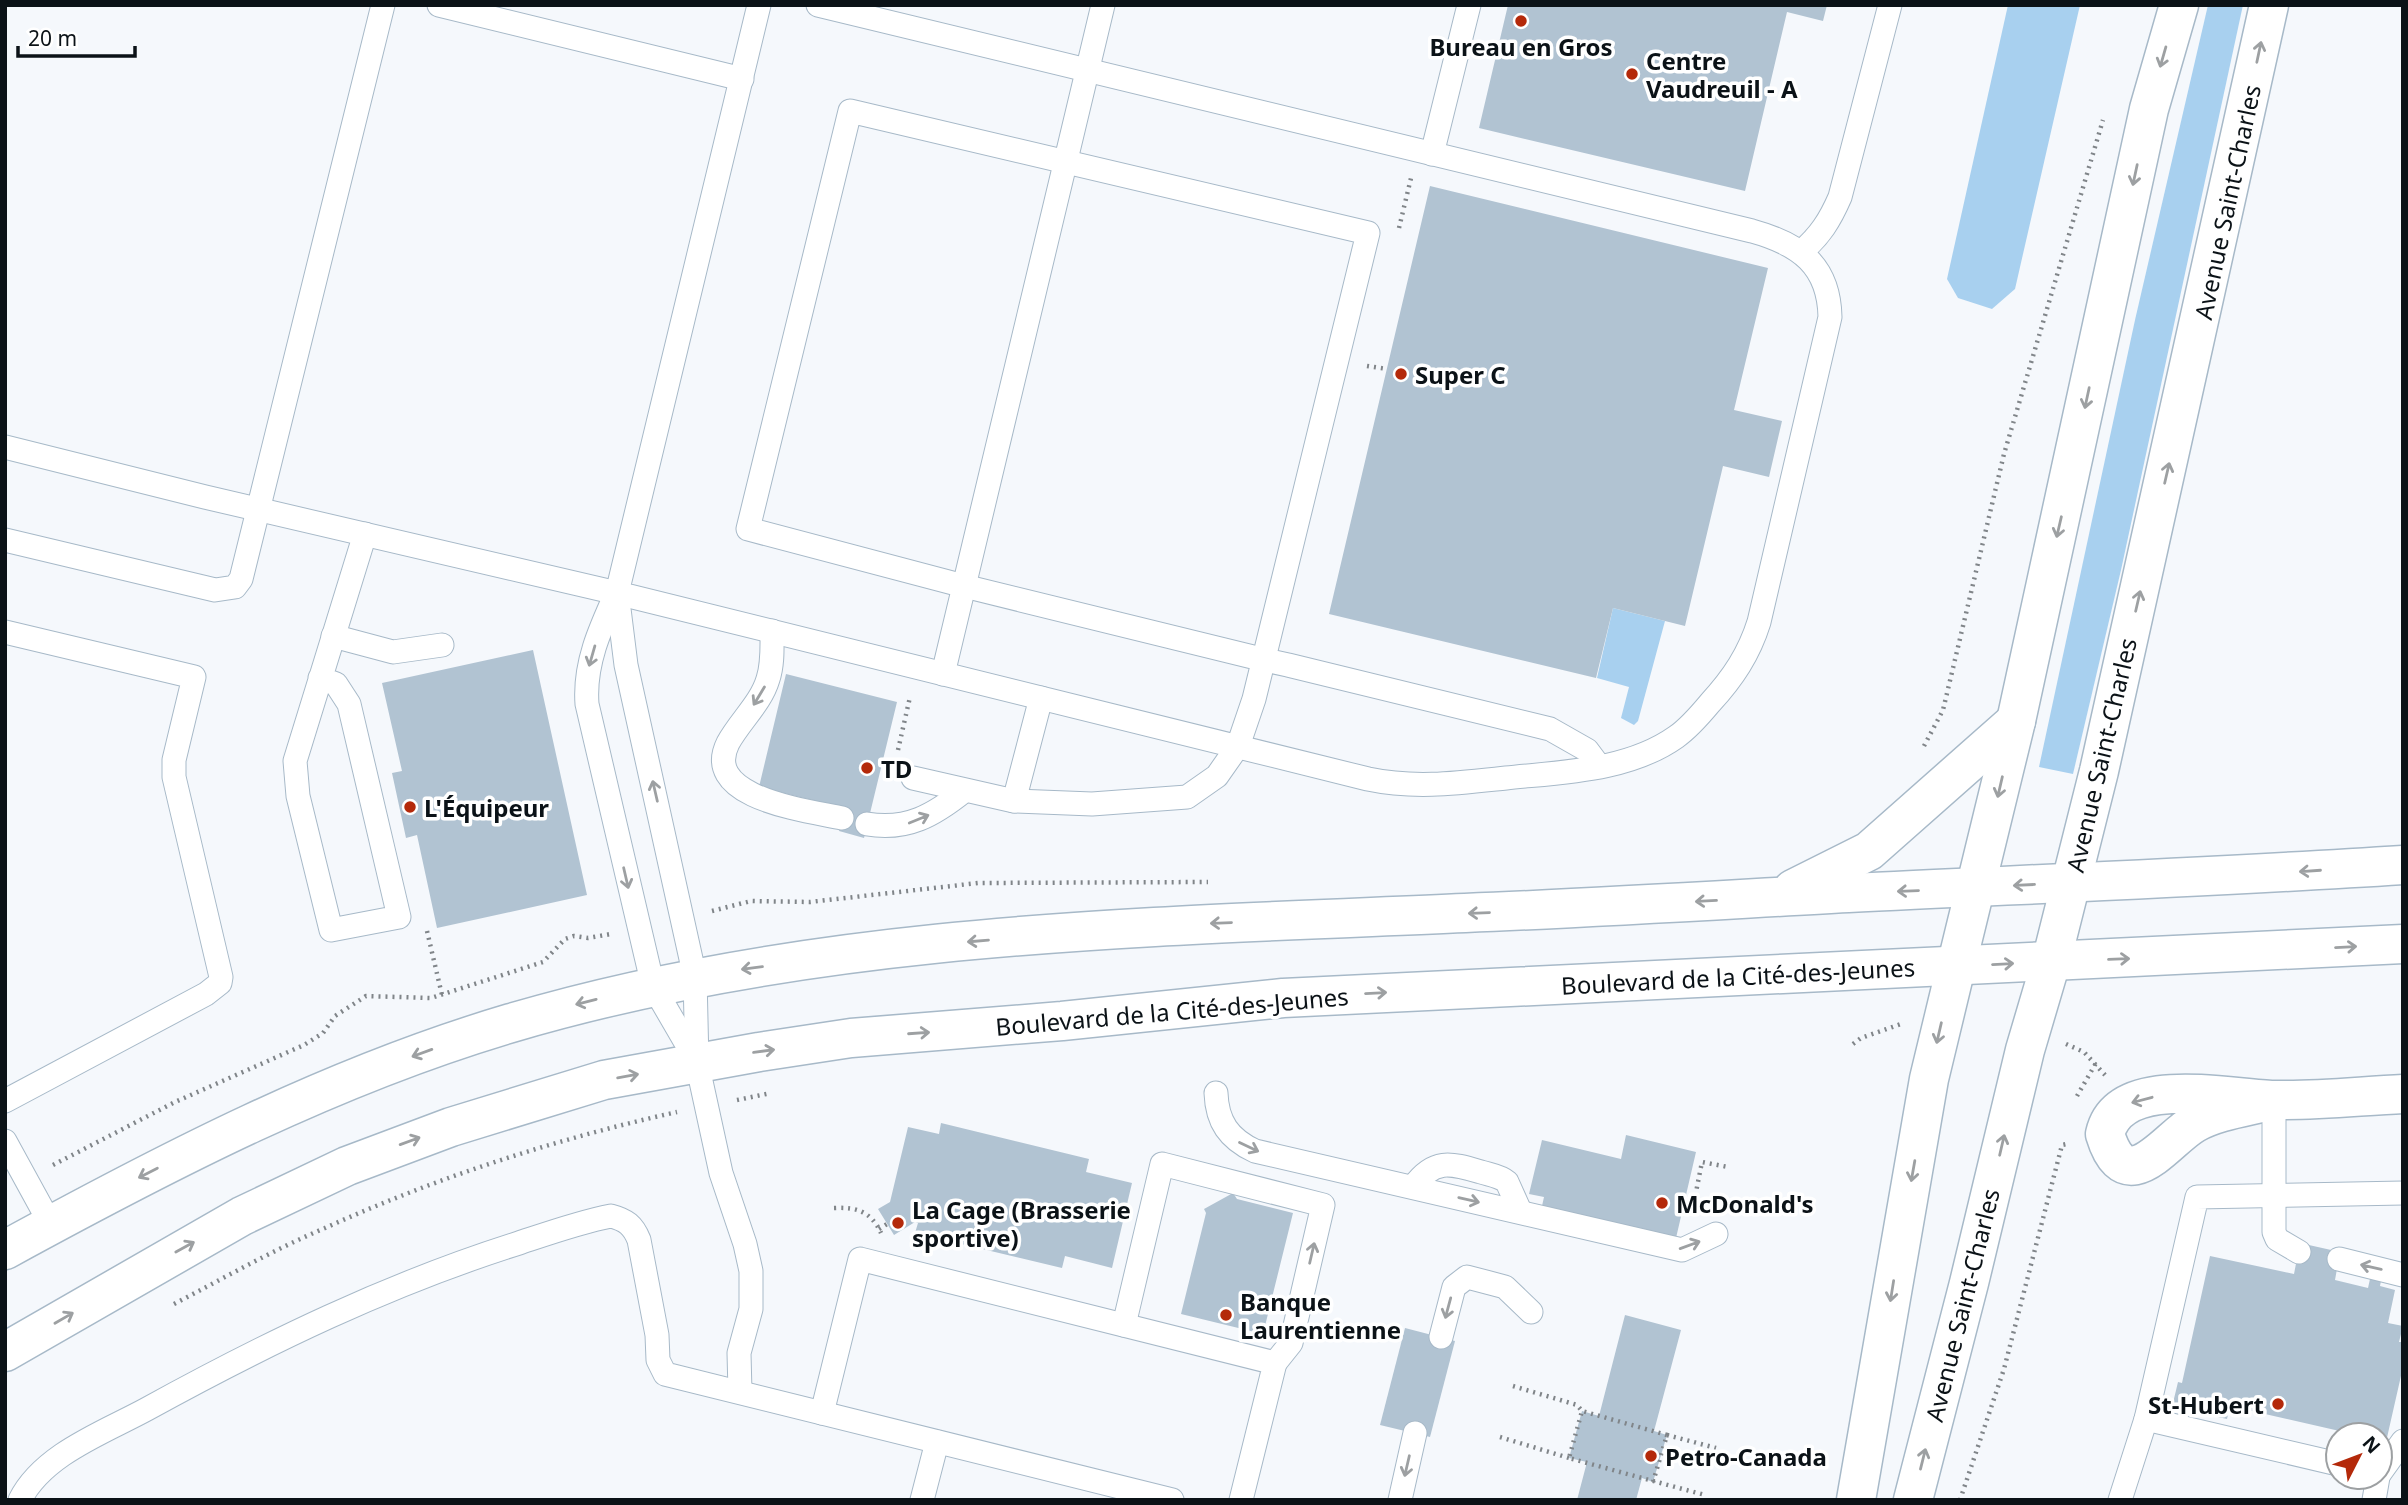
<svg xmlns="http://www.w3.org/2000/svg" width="2408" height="1505" viewBox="0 0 2408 1505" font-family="'Noto Sans',sans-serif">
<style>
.green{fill:#a8d0ef}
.building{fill:#b1c3d2}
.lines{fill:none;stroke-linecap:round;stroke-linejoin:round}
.service-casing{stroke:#a7b9c8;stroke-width:25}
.minor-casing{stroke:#a7b9c8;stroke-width:41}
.tertiary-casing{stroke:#a7b9c8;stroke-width:41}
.secondary-casing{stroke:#a7b9c8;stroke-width:41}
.path{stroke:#808589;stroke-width:4.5;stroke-dasharray:2 5;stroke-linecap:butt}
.service{stroke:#fff;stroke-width:23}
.minor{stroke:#fff;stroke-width:38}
.tertiary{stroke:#fff;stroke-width:38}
.secondary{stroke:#fff;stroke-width:38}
.oneway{stroke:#9da0a2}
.poi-dot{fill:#b4290a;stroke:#fff;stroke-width:2.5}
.labels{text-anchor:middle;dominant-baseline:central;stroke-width:7;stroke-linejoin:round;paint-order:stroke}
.poi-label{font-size:24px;font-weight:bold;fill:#0b1217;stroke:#fff;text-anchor:start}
.street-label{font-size:24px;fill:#0b1217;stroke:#fff}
</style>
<rect width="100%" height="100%" fill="#f5f8fc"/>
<g class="green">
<path d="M2008 5H2080L2015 289 1992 309 1958 298 1947 279Z"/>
<path d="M2208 5H2243L2121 570 2073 774 2039 767 2135 320Z"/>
<path d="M1613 608 1665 621 1638 721 1634 725 1621 718 1629 687 1597 678Z"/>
</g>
<g class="building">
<path d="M1508 5H1827L1823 21 1787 12 1745 191 1479 128Z"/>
<path d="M1430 186 1768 268 1734 410 1782 421 1769 477 1723 466 1685 626 1613 608 1596 678 1329 614Z"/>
<path d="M533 650 587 895 437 928 417 835 406 838 392 773 402 771 382 683Z"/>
<path d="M786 674 897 702 864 838 839 831 845 808 759 787Z"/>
<path d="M941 1123 1089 1159 1086 1172 1132 1183 1112 1268 1065 1256 1062 1268 915 1233 918 1223 915 1222 894 1235 878 1209 890 1202 908 1127 939 1134Z"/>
<path d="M1626 1135 1696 1152 1676 1238 1542 1206 1544 1197 1529 1194 1542 1140 1621 1159Z"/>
<path d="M1233 1193 1237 1199 1293 1213 1263 1334 1181 1314 1206 1213 1204 1209Z"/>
<path d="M2300 1243 2340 1252 2335 1280 2368 1288 2370 1279 2381 1281 2380 1286 2395 1290 2388 1323 2403 1326 2399 1342H2403V1367L2386 1442 2380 1440V1435H2357L2230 1406 2227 1419 2172 1407 2178 1382 2182 1383 2210 1256 2294 1274Z"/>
<path d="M1625 1315 1681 1330 1654 1431 1667 1435 1653 1482 1642 1478 1636 1500H1577L1587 1462 1569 1458 1582 1411 1599 1416Z"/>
<path d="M1405 1328 1455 1341 1430 1437 1380 1425Z"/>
</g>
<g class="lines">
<g class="service-casing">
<g id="service">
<path d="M439 5 742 79"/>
<path d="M759 5 617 593 1368 779C1415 789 1459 783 1506 778 1563 772 1628 771 1676 737 1689 728 1700 715 1710 703 1733 678 1749 654 1759 622L1830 317C1829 265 1799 244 1752 231L818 5"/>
<path d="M1432 154 1469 5"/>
<path d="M1801 252C1820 236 1830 220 1840 197L1890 5"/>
<path d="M5 447 205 497 617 593"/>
<path d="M5 540 215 590 235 587 241 579 383 5"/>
<path d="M617 593 626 665 695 977 697 1063 721 1173 745 1244 751 1271V1309L739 1353 740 1392"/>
<path d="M616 594C600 629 584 664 587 704L653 986 696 1060"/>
<path d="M772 631C772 647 773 664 768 679 761 703 740 721 728 743 700 799 811 811 842 818"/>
<path d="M5 632 194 677 174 760V777L221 977 220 983 206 994 5 1101"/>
<path d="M333 636 393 652 442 645"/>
<path d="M943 674 1103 5"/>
<path d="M320 678 336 684 349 704 399 917 331 930 298 796 295 761 365 534"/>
<path d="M913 778 1014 801 1092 804 1187 797 1217 776 1238 746 1254 699 1368 233 850 111 748 529 964 586 1265 660 1288 665 1550 729 1587 750 1599 766"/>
<path d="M1014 801 1041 698"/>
<path d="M867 824C907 831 934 815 964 791"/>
<path d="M1216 1093C1217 1122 1229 1139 1255 1151L1682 1250 1716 1234"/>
<path d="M2274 1100V1232L2277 1239 2299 1252"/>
<path d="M5 1141 51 1225"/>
<path d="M1413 1187C1434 1158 1450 1163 1481 1172 1490 1175 1500 1176 1507 1182L1520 1211"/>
<path d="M2339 1259 2403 1275"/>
<path d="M1124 1325 1162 1164 1323 1205 1291 1343 1275 1363"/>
<path d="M1441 1337 1454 1287 1467 1277 1505 1287 1531 1312"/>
<path d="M822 1413 860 1259 1275 1363 1241 1500"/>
<path d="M2338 1464 2146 1419 2197 1197 2403 1193"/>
<path d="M2380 1473 2403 1441"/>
<path d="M20 1500C43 1454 105 1432 147 1409 267 1343 389 1284 519 1243 549 1233 580 1222 611 1216 626 1220 633 1225 639 1240L657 1335 658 1360 665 1374 1172 1500"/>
<path d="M922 1500 937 1442"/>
<path d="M1400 1500 1415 1433"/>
<path d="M2120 1500 2146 1419"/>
<path d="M2374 1500 2378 1477"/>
</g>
</g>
<g class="minor-casing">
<path id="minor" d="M2274 1100C2248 1107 2219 1110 2195 1123 2167 1138 2126 1204 2105 1134 2119 1073 2229 1099 2274 1100 2317 1101 2360 1096 2403 1094"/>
</g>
<g class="tertiary-casing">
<g id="tertiary">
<path d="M1856 1500 1929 1079 1956 967"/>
<path d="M1913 1500 1969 1283 2025 1050 2051 962"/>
</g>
</g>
<g class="secondary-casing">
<g id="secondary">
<path d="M1793 889 1869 851 2016 721"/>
<path d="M2051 962 2099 771 2269 5"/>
<path d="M1956 967 2016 721 2149 109 2179 5"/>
<path d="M5 1250C168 1161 332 1076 511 1023 819 932 1147 927 1465 913 1593 908 1720 900 1848 893 2033 884 2218 877 2403 865"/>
<path d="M5 1352 242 1216 347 1166 451 1127 604 1080 759 1052 851 1038 1062 1021 1283 998 2403 944"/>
</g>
</g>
<g class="path">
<path d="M1399 228 1411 178"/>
<path d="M1367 366 1387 369"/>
<path d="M1924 746 1943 710 2004 454 2103 120"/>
<path d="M898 750 910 697"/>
<path d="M712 911 751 901 810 902 978 883 1208 882"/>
<path d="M427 931 442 995"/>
<path d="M1853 1044 1861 1038 1901 1024"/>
<path d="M2066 1044 2084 1052 2105 1075"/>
<path d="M2077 1096 2096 1063"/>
<path d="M737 1100 771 1093"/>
<path d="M53 1165 175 1102 304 1045 323 1033 335 1016 366 996 431 998 543 962 565 939 574 936 588 938 611 934"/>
<path d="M1684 1205 1693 1207 1702 1162 1728 1167"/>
<path d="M834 1208C856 1207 871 1211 881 1233"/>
<path d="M879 1229 887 1224"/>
<path d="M174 1304C224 1278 273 1250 325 1228 438 1177 556 1139 677 1112"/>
<path d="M1513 1386 1577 1405 1582 1411"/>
<path d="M1667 1435 1716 1448"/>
<path d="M1500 1437 1569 1458"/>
<path d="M1653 1482 1667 1435 1582 1411 1569 1458 1642 1478 1705 1495"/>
<path d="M1960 1500 2004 1369 2062 1145 2067 1144"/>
</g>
<use href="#service" class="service"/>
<use href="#minor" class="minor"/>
<use href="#tertiary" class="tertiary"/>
<use href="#secondary" class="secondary"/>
</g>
<defs><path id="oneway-shaft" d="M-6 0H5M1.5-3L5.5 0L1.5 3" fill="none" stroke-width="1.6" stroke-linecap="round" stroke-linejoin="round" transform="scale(1.75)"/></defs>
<g class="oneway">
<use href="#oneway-shaft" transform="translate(2259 52) rotate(-78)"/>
<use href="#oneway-shaft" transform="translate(2163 57) rotate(106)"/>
<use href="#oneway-shaft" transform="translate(2135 175) rotate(102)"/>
<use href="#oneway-shaft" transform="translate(2087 398) rotate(102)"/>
<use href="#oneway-shaft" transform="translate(2167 473) rotate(-77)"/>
<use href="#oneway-shaft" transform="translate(2059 527) rotate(103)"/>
<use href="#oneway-shaft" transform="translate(2138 601) rotate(-77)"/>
<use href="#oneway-shaft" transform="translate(592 656) rotate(106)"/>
<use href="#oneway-shaft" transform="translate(759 696) rotate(121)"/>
<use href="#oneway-shaft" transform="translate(2000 787) rotate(103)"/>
<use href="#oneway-shaft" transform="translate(655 791) rotate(-103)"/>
<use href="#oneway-shaft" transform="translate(919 819) rotate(-22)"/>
<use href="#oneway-shaft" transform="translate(2310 871) rotate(176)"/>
<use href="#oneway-shaft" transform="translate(626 878) rotate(77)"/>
<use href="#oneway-shaft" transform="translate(2024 885) rotate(177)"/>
<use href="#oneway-shaft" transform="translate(1908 891) rotate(178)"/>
<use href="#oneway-shaft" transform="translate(1706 901) rotate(177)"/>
<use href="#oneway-shaft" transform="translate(1479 913) rotate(178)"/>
<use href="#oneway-shaft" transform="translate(1221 923) rotate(178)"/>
<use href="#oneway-shaft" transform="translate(978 941) rotate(175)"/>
<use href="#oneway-shaft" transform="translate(2346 947) rotate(-3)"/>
<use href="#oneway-shaft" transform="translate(2119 959) rotate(-2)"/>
<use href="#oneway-shaft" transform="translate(2003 964) rotate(-3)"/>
<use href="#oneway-shaft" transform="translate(752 968) rotate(173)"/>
<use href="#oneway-shaft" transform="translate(1376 993) rotate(-3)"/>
<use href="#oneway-shaft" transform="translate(586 1002) rotate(166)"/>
<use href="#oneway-shaft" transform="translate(919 1033) rotate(-4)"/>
<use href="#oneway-shaft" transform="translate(1939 1033) rotate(103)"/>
<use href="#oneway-shaft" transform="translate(764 1051) rotate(-8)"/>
<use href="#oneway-shaft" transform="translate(422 1053) rotate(160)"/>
<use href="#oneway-shaft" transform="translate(628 1076) rotate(-10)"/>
<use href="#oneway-shaft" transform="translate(2142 1100) rotate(165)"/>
<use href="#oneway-shaft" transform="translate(410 1141) rotate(-20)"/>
<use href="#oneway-shaft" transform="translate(2002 1145) rotate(-77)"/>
<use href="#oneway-shaft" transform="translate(1249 1147) rotate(25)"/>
<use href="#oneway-shaft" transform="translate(1913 1171) rotate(100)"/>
<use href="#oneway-shaft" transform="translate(148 1173) rotate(153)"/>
<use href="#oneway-shaft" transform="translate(1469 1200) rotate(13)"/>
<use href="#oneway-shaft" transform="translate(1690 1245) rotate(-20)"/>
<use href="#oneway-shaft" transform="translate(185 1247) rotate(-29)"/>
<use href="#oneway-shaft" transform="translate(1312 1253) rotate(-77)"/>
<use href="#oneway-shaft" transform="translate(2371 1267) rotate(-167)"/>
<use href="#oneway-shaft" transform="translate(1892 1291) rotate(99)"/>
<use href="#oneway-shaft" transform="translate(1448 1308) rotate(105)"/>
<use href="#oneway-shaft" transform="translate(64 1318) rotate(-30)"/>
<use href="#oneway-shaft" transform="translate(1923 1459) rotate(-76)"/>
<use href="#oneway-shaft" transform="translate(1407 1466) rotate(103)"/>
</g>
<g class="poi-dot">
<circle cx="1521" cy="21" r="7"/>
<circle cx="1632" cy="74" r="7"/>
<circle cx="1401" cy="374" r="7"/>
<circle cx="867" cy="768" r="7"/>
<circle cx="410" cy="807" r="7"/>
<circle cx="1662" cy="1203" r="7"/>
<circle cx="898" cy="1223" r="7"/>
<circle cx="1226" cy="1315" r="7"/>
<circle cx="2278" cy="1404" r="7"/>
<circle cx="1651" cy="1456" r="7"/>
</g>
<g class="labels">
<g class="poi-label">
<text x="1521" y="46" text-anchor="middle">Bureau en Gros</text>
<text x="1646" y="60">Centre<tspan x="1646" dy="28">Vaudreuil - A</tspan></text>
<text x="1415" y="374">Super C</text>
<text x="881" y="768">TD</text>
<text x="424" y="807">L'Équipeur</text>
<text x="1676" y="1203">McDonald's</text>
<text x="912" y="1209">La Cage (Brasserie<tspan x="912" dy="28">sportive)</tspan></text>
<text x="1240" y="1301">Banque<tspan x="1240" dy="28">Laurentienne</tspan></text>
<text x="2264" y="1404" text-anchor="end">St-Hubert</text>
<text x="1665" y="1456">Petro-Canada</text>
</g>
<g class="street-label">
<text transform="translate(2227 202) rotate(-78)">Avenue Saint-Charles</text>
<text transform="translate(2101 755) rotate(-77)">Avenue Saint-Charles</text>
<text transform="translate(1738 976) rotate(-3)">Boulevard de la Cité-des-Jeunes</text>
<text transform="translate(1172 1011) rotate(-5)">Boulevard de la Cité-des-Jeunes</text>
<text transform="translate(1962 1305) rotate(-76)">Avenue Saint-Charles</text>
</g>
</g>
<rect width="2408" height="1505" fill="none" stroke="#0b1217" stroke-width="14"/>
<g transform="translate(2359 1456) rotate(48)"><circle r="33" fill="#ffffff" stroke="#9da0a2" stroke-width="2"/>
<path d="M0-5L12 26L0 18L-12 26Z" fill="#b4290a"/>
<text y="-10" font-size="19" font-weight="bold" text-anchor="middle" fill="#0b1217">N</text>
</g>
<path d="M18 46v10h117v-10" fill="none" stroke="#0b1217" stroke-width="3.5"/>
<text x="28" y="46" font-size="21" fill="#0b1217" stroke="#ffffff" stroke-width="5" paint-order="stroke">20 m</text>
</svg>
